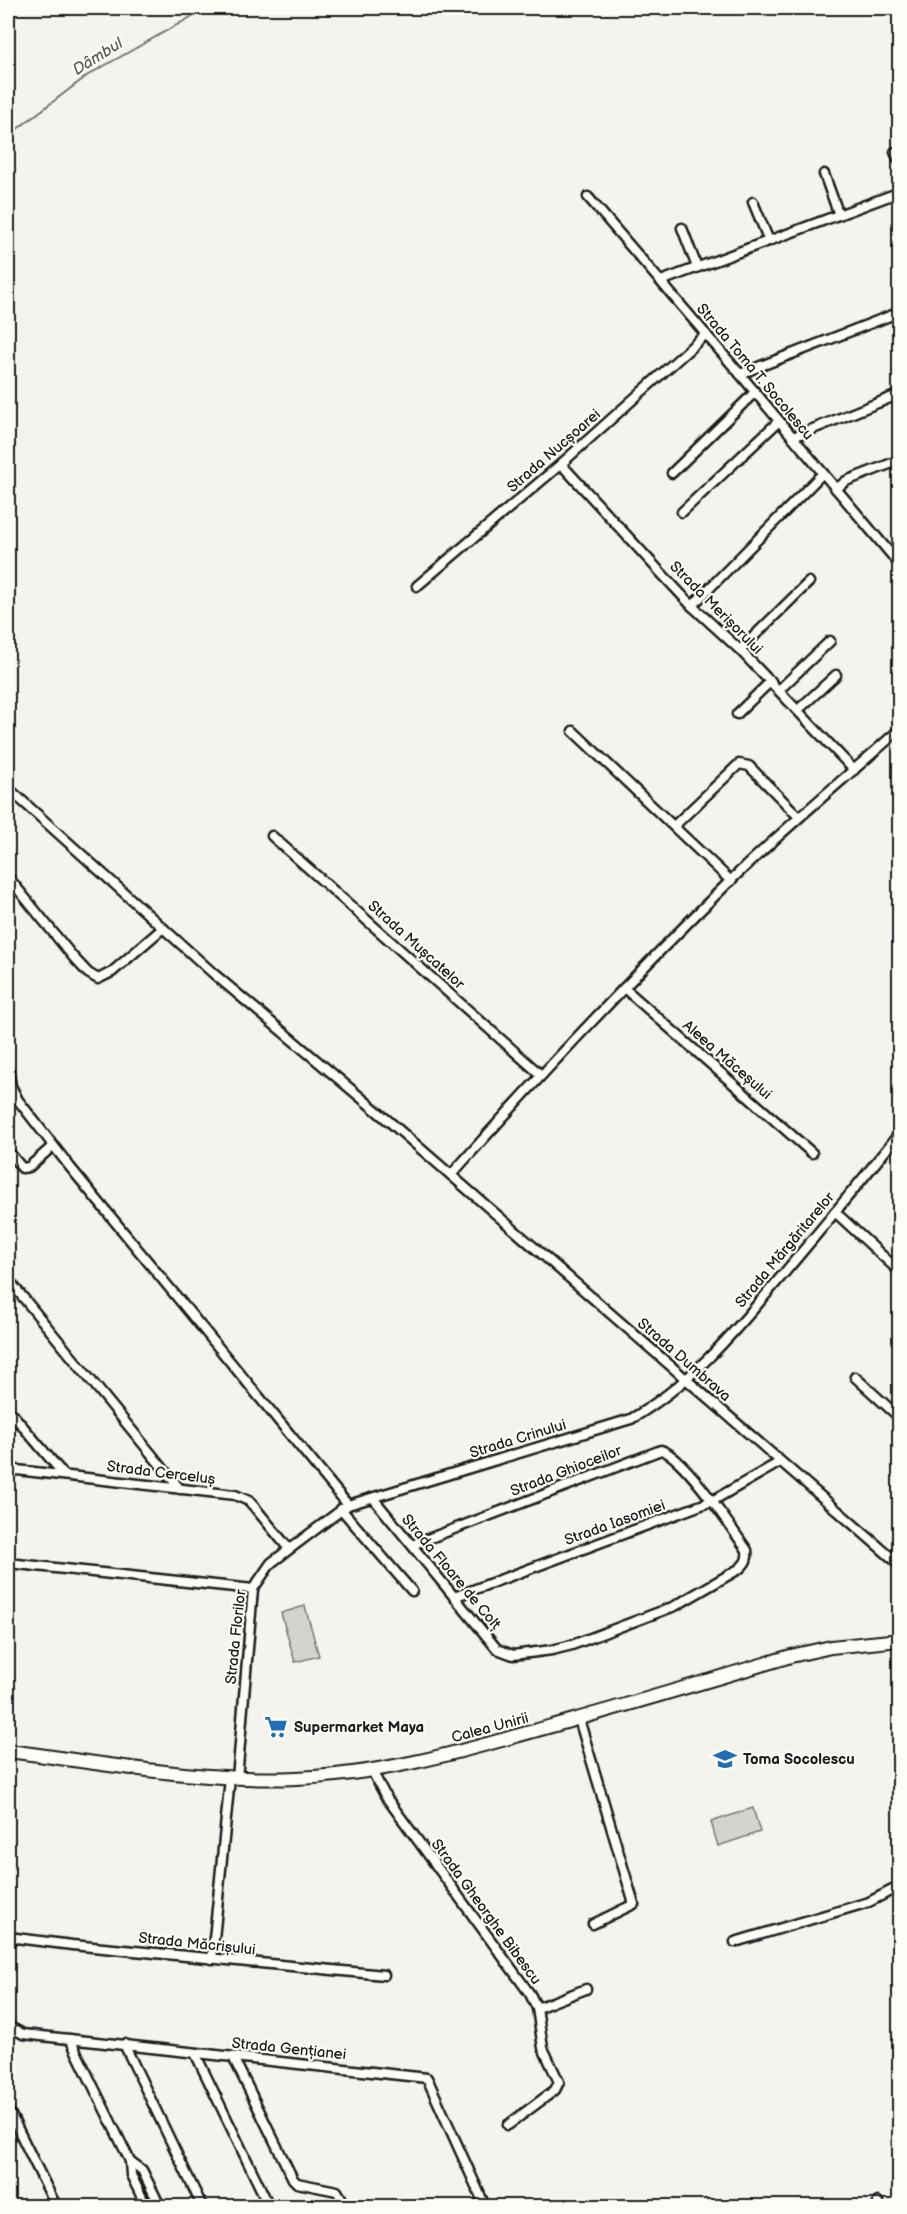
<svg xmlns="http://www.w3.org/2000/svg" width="907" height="2214" viewBox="0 0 907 2214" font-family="'Balsamiq Sans',sans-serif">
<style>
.green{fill:#d4d3cf;stroke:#787876;stroke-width:1.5}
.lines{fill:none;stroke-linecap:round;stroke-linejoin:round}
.stream{stroke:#72716f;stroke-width:2}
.minor-casing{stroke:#1c1c1c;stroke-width:13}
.secondary-casing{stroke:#1c1c1c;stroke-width:16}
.minor{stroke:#fdfcf7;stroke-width:8}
.secondary{stroke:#fdfcf7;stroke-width:12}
.labels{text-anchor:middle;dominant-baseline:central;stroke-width:4.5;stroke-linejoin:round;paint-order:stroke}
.street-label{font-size:15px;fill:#1c1c1c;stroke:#fdfcf7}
.poi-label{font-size:15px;font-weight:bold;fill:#1c1c1c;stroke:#fdfcf7;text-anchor:start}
.water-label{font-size:16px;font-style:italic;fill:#5c5c5a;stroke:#fdfcf7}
</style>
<rect width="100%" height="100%" fill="#f4f3ee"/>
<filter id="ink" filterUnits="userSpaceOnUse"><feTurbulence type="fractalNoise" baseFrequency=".0167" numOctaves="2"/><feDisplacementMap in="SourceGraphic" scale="12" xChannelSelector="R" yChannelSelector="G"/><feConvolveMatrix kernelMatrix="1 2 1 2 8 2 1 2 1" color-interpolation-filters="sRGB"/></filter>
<g filter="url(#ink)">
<g class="green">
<path d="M305 1606 319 1656 295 1662 281 1613Z"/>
<path d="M753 1808 760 1832 718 1846 711 1822Z"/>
</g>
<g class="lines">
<path class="stream" d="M8 136 88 75 207 8"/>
<g class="minor-casing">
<g id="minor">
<path d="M895 152 900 162"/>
<path d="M824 174 839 215"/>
<path d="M588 197 740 374 900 565"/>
<path d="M753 202 769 241"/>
<path d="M682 228 697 267"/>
<path d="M661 281 900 192"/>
<path d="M740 374 900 312"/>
<path d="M793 437 900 394"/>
<path d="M561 464 663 575 692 606 740 650 854 770"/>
<path d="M672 473 755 392"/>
<path d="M836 489 846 481 900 460"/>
<path d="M682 512 779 421"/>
<path d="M417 586 561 464 706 334"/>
<path d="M692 606 823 473"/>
<path d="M740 650 809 582"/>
<path d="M779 690 830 641"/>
<path d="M798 710 836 675"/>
<path d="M737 714 771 681"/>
<path d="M573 731 731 881"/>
<path d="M8 788 214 974 391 1123 900 1565"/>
<path d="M674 826 739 764 749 766 799 817"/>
<path d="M272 836 541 1075"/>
<path d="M8 877 74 958 88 973 98 979 112 972 163 928"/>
<path d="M624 988 812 1153"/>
<path d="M8 1069 11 1086 18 1100 70 1167 348 1505"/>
<path d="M8 1151 22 1168 29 1167 53 1146"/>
<path d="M451 1175C541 1074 633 976 730 881 785 828 843 780 900 729"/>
<path d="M835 1212 900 1272"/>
<path d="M8 1279 180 1489"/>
<path d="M855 1377 900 1418"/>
<path d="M8 1409 64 1475"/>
<path d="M8 1469 235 1495 249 1501 256 1509 289 1549"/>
<path d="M373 1498 497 1649 513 1655 552 1650 572 1645 675 1606 739 1569C746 1563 748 1559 747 1550 732 1529 684 1456 661 1450L412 1545"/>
<path d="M341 1509 412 1591"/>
<path d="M8 1563 253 1589"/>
<path d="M454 1597 712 1501 780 1462"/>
<path d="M579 1719 634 1904 593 1924"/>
<path d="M372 1771 386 1797 530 1994 537 2008 543 2048 559 2082 555 2090 508 2125"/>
<path d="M237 1779 253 1589 271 1563 348 1505 631 1419C688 1386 732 1335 774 1285 817 1235 858 1184 900 1133"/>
<path d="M8 1937 72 1945 384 1975"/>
<path d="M735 1942 869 1902 900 1886"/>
<path d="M212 1959 230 1778"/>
<path d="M537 2008 586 1989"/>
<path d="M8 2022 10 2027 23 2034 427 2078 485 2206"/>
<path d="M70 2039 130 2161 131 2175 146 2206"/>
<path d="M124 2044 202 2206"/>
<path d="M195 2053 269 2206"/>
<path d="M233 2057 293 2179 297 2183 337 2191 346 2206"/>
<path d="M8 2109 56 2206"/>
<path d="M130 2161 142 2170 160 2206"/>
<path d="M878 2202 879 2206"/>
</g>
</g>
<g class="secondary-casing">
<path id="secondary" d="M8 1751C103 1763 199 1782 296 1778 376 1775 453 1754 530 1732 618 1708 704 1682 791 1656L831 1647 900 1640"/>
</g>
<use href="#minor" class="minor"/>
<use href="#secondary" class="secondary"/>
</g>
</g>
<defs>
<g id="supermarket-bare" transform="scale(1.8)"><path d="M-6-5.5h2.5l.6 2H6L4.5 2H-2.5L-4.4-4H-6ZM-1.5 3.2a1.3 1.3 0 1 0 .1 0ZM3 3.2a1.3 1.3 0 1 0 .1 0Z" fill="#1f6fb2" stroke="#fdfcf7" stroke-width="2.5" paint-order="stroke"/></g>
<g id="school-bare" transform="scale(1.8)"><path d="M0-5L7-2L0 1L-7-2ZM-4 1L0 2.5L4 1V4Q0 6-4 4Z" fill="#1f6fb2" stroke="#fdfcf7" stroke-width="2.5" paint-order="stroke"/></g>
</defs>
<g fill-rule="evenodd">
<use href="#supermarket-bare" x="276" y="1727"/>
<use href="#school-bare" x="725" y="1759"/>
</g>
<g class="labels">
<g class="street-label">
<text transform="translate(755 372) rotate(50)">Strada Toma T. Socolescu</text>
<text transform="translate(554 451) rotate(-41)">Strada Nucșoarei</text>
<text transform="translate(716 608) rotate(45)">Strada Merișorului</text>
<text transform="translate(416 945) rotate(42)">Strada Mușcatelor</text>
<text transform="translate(727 1060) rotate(41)">Aleea Măceșului</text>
<text transform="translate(785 1250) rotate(-50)">Strada Mărgăritarelor</text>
<text transform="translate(684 1360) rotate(41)">Strada Dumbrava</text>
<text transform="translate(518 1439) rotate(-17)">Strada Crinului</text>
<text transform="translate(566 1471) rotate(-21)">Strada Ghioceilor</text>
<text transform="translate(161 1473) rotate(7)">Strada Cerceluș</text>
<text transform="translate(615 1523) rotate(-20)">Strada Iasomiei</text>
<text transform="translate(451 1572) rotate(50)">Strada Floare de Colț</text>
<text transform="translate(236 1637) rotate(-84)">Strada Florilor</text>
<text transform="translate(490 1728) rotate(-15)">Calea Unirii</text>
<text transform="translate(486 1912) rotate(54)">Strada Gheorghe Bibescu</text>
<text transform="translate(197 1944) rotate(6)">Strada Măcrișului</text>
<text transform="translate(289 2049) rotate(6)">Strada Gențianei</text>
</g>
<g class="poi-label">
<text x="294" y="1727">Supermarket Maya</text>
<text x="743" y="1759">Toma Socolescu</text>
</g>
<g class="water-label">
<text transform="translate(98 57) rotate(-32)">Dâmbul</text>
</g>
</g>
<rect width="907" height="2214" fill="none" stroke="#fdfcf7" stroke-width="30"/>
<rect x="15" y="15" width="877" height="2184" fill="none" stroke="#1c1c1c" stroke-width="2" filter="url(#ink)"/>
</svg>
